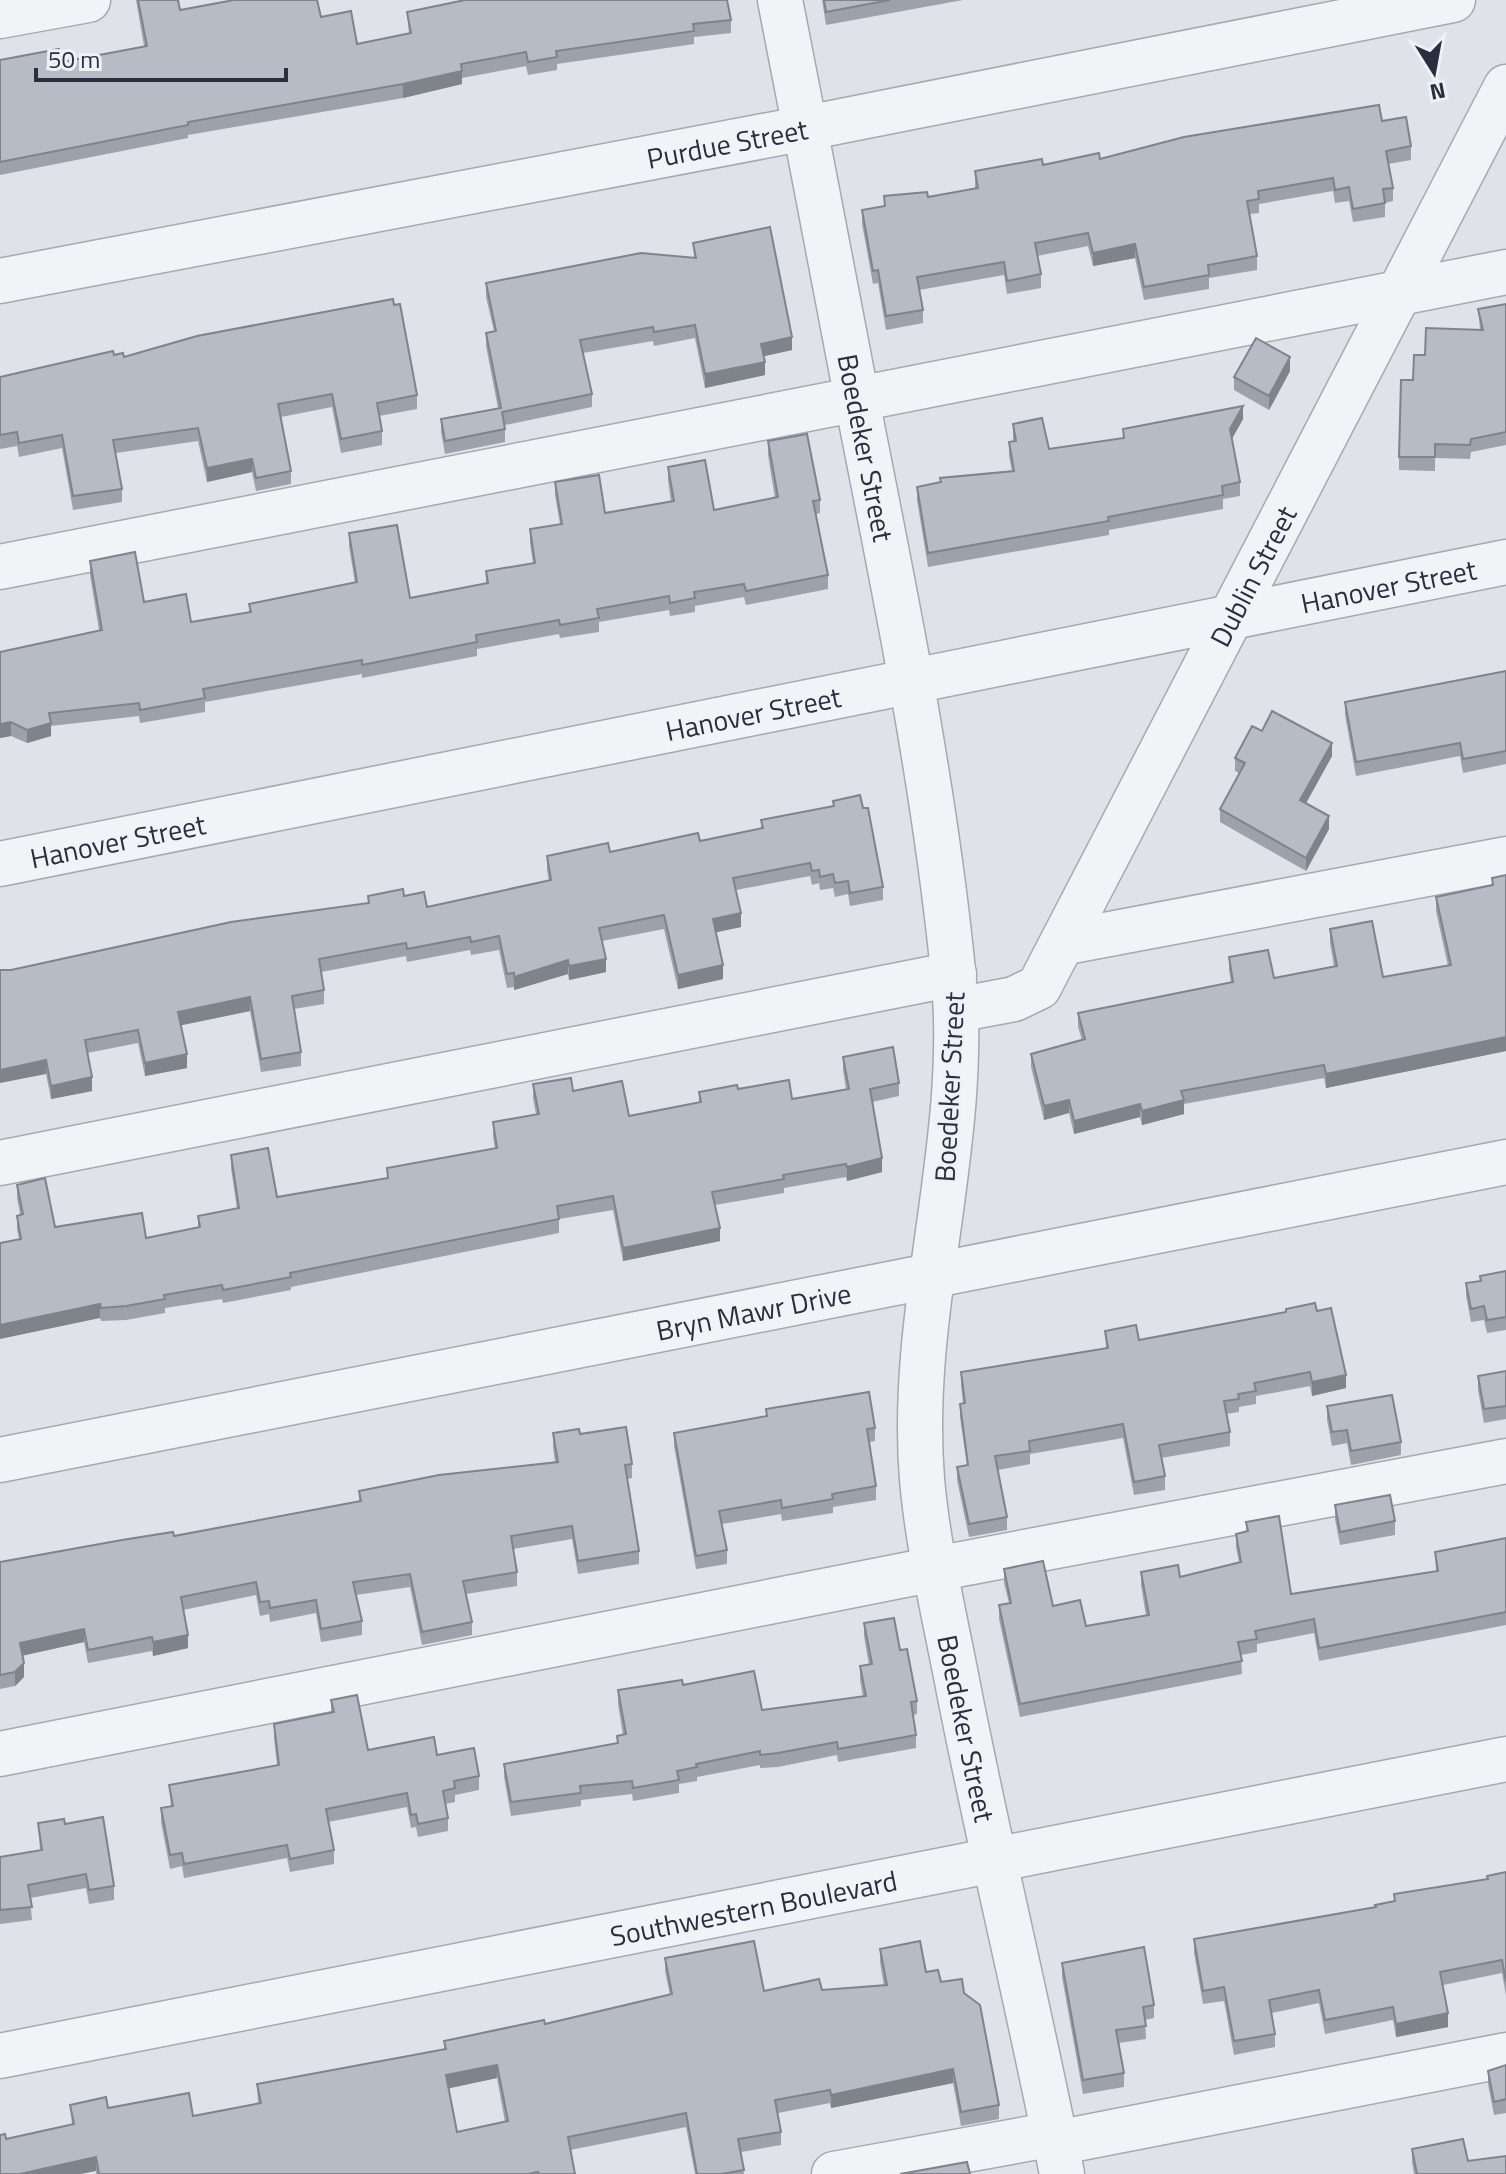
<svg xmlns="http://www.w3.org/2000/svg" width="1506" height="2174" viewBox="0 0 1506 2174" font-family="'Titillium Web',sans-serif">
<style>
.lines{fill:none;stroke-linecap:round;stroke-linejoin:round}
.minor-casing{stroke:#a4a9b2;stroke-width:47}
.minor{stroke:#f2f3f6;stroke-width:44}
.wall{fill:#9da1a9;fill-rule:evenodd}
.shaded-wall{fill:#7f838a}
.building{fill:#b6bbc5;stroke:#7f838a;stroke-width:2;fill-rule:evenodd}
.labels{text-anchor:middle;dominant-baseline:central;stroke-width:6;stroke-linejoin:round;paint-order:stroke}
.street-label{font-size:28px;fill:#282f3f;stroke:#eef1f5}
</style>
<rect width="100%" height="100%" fill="#dfe2e8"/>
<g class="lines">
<g class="minor-casing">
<g id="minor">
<path id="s1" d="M780 0C809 145 835 290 864 436 899 613 935 791 953 971 971 1141 908 1308 922 1479 928 1548 945 1618 958 1686 990 1850 1030 2011 1062 2174"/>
<path d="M0 16 88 0"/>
<path id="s2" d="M0 281 806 128 1453 0"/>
<path d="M0 567 1506 272"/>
<path id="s3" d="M0 864 1506 562"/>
<path d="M1062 943 1506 859"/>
<path id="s4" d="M956 1010 1014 999 1039 987 1506 87"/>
<path d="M0 1163 954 974"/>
<path id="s5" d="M0 1460 1506 1162"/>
<path d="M0 1754 935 1569 1506 1461"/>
<path id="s6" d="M0 2056 1506 1759"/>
<path d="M1056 2143 1506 2055"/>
<path d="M834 2174 1054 2134"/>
</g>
</g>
<use href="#minor" class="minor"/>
</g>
<g class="wall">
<path d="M136 0H178L180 10 321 17 357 44 409 34 407 12 731 20V33L694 37V44L557 64V70L528 75 526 66 462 78V84L403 98 188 135V138L0 175V60L62 62 144 46Z"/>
<path d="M822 0H963L826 25Z"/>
<path d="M1382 121 1411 146V160L1388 164 1393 188V201L1385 203V217L1353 222 1349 201 1335 203 1333 191 1259 204V213L1250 214 1257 256V270L1209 278V289L1144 300 1135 258 1093 266 1088 246 1037 256 1041 274V288L1007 294 1004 275 919 290 923 310V323L886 330 878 283 873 284 862 224V210L884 206V196L928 197 975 189V171L1043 165 1100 159Z"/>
<path d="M693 243 792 350 763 356 765 375 705 388 695 338 654 346 653 341 583 353 592 394V407L505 425V442L445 454 441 432V419L498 408 486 346V333L494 331 486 297V283L694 258Z"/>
<path d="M1506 304V445L1471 452 1470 459 1435 458V471L1399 470V457L1413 380 1480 329 1478 309Z"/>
<path d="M114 355 417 395V409L379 416 382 431V445L341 453 332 407 281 417 291 471V484L256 491 252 472 207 482 198 441 116 453 122 489V502L73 510 62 448 19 457 17 446 0 449V377Z"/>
<path d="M1290 371 1269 410 1234 390V377Z"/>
<path d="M1243 419 1232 439 1240 482V496L1223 499V509L1109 530V535L928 567 917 500V487L940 483V478L1012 471 1009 456V442L1013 441V424L1049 449 1123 438V429Z"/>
<path d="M768 441 820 500V513L816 514 828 575V589L746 605 744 597 695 606V612L670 616 669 610 599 622V632L560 638 559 634 477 649V656L362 678V674L205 702V712L140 723 139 716 51 726V736L27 743 11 736 0 738V652L99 630 90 575V561L144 602 191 622 249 612V604L355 583 349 546V533L410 598 486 584V571L533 563 530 543V529L560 524 555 495V482L605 513 671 502 668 480V467L714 510 775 498 768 455Z"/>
<path d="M1506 671V764L1463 773 1460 756 1356 776 1345 715V702Z"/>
<path d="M1262 731 1332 756 1306 803 1329 829 1306 871 1220 822V809L1239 773 1235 771V758Z"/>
<path d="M833 801 863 808 883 887V900L850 906 848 894 835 897 833 888 820 890 819 883 812 885 810 876 736 890 741 927 716 932 723 979 678 989 664 929 602 941 606 972 569 980 568 974 514 990V987L507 988 499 950 471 955 470 950 407 962 406 956 321 972 324 990V1004L294 1009 301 1052V1066L261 1072 250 1011 181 1025 187 1068 145 1076 138 1043 87 1053 92 1091 51 1099 46 1074 11 970 368 903V896H404L427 907 549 881 547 870V856L610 852 700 841 761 828V820L833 806Z"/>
<path d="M1506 875V1051L1326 1088 1324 1078 1184 1104V1114L1142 1125 1140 1117 1074 1134 1069 1113 1044 1120 1031 1067V1054L1082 1040 1078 1027V1013L1231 982 1229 970V957L1274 978 1334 966 1330 943V929L1383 977 1448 966 1436 911V897L1492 885V878Z"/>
<path d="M843 1057 899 1083V1096L872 1102 882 1172 847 1181 846 1177 784 1188V1193L715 1205 720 1241 623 1261 613 1210 559 1219V1233L291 1287V1290L223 1303 222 1299 165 1308V1313L126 1320 101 1321 100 1318 19 1239 17 1229V1216L20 1214 17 1198V1185L55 1227 146 1238 198 1228V1216L237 1209 231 1168V1155L277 1197 387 1178V1168L495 1149 493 1136V1122L536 1114 533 1098V1084L573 1091 629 1116 699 1103V1092L738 1089 792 1099 846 1089 843 1070Z"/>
<path d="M1506 1271V1330L1487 1333 1484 1320 1471 1322 1466 1296V1283L1480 1281V1276Z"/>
<path d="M1286 1309 1317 1311 1346 1388 1312 1396 1310 1386 1256 1396V1404L1239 1407V1412L1226 1414 1230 1432V1446L1161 1458 1165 1476V1490L1134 1495 1123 1438 1030 1454V1464L998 1470 1007 1517V1530L969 1537 957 1480V1467L967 1465 960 1417V1404L963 1403 961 1385V1372L1106 1348 1105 1331 1139 1340 1286 1312Z"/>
<path d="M1506 1371V1419L1484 1423 1478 1390V1376Z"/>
<path d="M1327 1406 1401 1442V1455L1351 1465 1347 1443 1332 1446 1327 1420Z"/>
<path d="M766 1409 875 1428V1441L869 1442 876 1486V1500L833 1507V1513L782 1521 781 1514 722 1524 727 1550V1564L696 1569 674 1446V1433L766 1416Z"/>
<path d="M553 1433 580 1434 632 1464V1478L627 1479 639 1551V1564L578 1574 572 1539 513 1549 517 1572V1586L466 1594 472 1622V1635L422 1645 410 1587 356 1595 362 1621V1635L321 1642 316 1613 270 1622 269 1614 260 1616 256 1595 183 1610 188 1648 153 1656 152 1651 88 1663 84 1642 22 1656 24 1677 15 1686 0 1689V1562L174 1536 359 1502V1491L555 1462 553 1447Z"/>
<path d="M1335 1505 1395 1521V1535L1340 1545 1335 1519Z"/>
<path d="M1246 1522 1291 1594 1436 1571 1435 1552 1506 1538V1625L1319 1661 1314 1633 1257 1644V1652L1241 1655 1242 1674 1020 1717 999 1619V1605L1009 1603 1004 1583V1569L1053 1606 1086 1626 1146 1616 1141 1585V1572L1180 1577 1239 1562 1236 1547V1534L1246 1532Z"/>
<path d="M864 1623 900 1650 917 1701V1714L913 1715 916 1735V1748L838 1762 837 1755 778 1767 760 1768V1765L697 1777V1781L679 1784V1793L633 1801 632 1794 581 1800V1806L511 1816 504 1777V1764L617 1743V1736L623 1735 618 1704V1690L683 1685 762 1710 863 1697 860 1680V1666L869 1665 864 1636Z"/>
<path d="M331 1700 368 1750 437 1755 479 1776V1790L455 1795V1802L445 1804 448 1818V1831L418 1837 416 1827 411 1828 407 1807 328 1822 334 1850V1864L290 1872 287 1858 184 1878 182 1866 170 1869 161 1822V1808L171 1807 169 1785 277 1765 274 1738V1724L331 1713Z"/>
<path d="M38 1823 65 1824 114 1886V1900L89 1904 86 1888 30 1898 32 1920 0 1924V1857L40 1850Z"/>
<path d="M1506 1872V1996L1502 1973 1443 1985 1448 2027 1396 2037 1393 2020 1325 2034 1319 2003 1272 2013 1275 2034V2047L1234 2055 1224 2001 1203 2004 1194 1953V1939L1375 1908 1394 1901V1894L1487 1879Z"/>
<path d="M880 1949 926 1972 941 1982 964 1993 999 2105V2119L961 2126 953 2083 831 2108 830 2103 778 2113 781 2132V2145L741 2152 744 2174H695L686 2127 570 2150 575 2174H96V2171L6 2139 72 2124 70 2105 193 2116 258 2103 257 2084 444 2049V2041L545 2024 670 1995 665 1971V1958L764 1991 822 1990 884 1986 880 1962ZM497 2078 505 2122 457 2132 449 2088Z"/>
<path d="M1062 1963 1154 2005V2018L1145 2020 1146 2039 1119 2043 1124 2073V2087L1083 2094 1062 1977Z"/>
<path d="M1506 2065V2113L1494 2115 1488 2084V2071Z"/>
<path d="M1412 2149 1468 2161 1506 2174H1414L1412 2162Z"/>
</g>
<g class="shaded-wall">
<path d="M462 71V84L403 98V84Z"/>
<path d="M1135 244V258L1093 266V253Z"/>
<path d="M792 337V350L761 357V344Z"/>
<path d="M1290 357V371L1269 410V396Z"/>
<path d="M765 362V375L705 388V374Z"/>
<path d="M1243 406V419L1230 442V429Z"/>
<path d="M252 459V472L207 482V468Z"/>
<path d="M11 722V736L0 738V724Z"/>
<path d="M51 723V736L27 743V730Z"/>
<path d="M1332 743V756L1300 814V800Z"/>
<path d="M1329 816V829L1306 871V858Z"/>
<path d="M741 913V927L713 933V919Z"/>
<path d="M606 959V972L569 980V966Z"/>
<path d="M568 960V974L514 990V977Z"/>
<path d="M723 965V979L678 989V975Z"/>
<path d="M250 997V1011L178 1026V1012Z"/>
<path d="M1506 1037V1051L1326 1088V1074Z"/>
<path d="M187 1054V1068L145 1076V1063Z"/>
<path d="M46 1060V1074L0 1083V1070Z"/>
<path d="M92 1077V1091L51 1099V1086Z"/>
<path d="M1069 1100V1113L1044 1120V1106Z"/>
<path d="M1184 1100V1114L1142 1125V1111Z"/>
<path d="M1140 1104V1117L1074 1134V1121Z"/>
<path d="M882 1158V1172L847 1181V1167Z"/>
<path d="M720 1228V1241L623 1261V1248Z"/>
<path d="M100 1304V1318L0 1339V1325Z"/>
<path d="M1346 1375V1388L1312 1396V1382Z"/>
<path d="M84 1629V1642L20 1656V1643Z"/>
<path d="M188 1635V1648L153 1656V1642Z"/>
<path d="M24 1663V1677L15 1686V1672Z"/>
<path d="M1448 2013V2027L1396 2037V2024Z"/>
<path d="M497 2065V2078L446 2089V2075Z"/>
<path d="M953 2069V2083L831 2108V2095Z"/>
<path d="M96 2157V2171L81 2174H20Z"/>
</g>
<g class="building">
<path d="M138 0H178L180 10 234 0H317L321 17 351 11 357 44 411 33 407 12 465 0H727L731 20 693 24 694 31 556 51 557 57 528 62 526 52 461 64 462 71 403 84 188 122V125L0 162V60L59 49 62 62 147 46Z"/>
<path d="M824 0H890L826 12Z"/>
<path d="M1379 105 1382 121 1406 117 1411 146 1386 151 1393 188 1383 189 1385 203 1353 209 1349 187 1335 190 1333 178 1258 191 1259 199 1247 201 1257 256 1208 265 1209 275 1144 287 1135 244 1093 253 1088 233 1035 243 1041 274 1007 281 1004 262 917 277 923 310 886 316 878 270 873 271 862 210 885 206 884 196 927 192 928 197 978 188 975 171 1042 159 1043 165 1099 153 1100 159 1184 137Z"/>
<path d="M770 227 792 337 761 344 765 362 705 374 695 325 654 332 653 327 580 340 592 394 502 412 505 429 445 441 441 419 501 408 486 333 496 331 486 283 641 253 696 258 693 243Z"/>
<path d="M393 299 394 305 400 304 417 395 377 403 382 431 341 439 332 394 278 404 291 471 256 478 252 459 207 468 198 428 113 440 122 489 73 496 62 435 19 443 17 432 0 435V377L113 351 114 355 123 353 124 357 197 336Z"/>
<path d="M1506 304V432L1471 439 1470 445 1435 444V457H1399L1401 380H1413L1414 355H1425L1426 328 1483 330 1478 309Z"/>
<path d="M1256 338 1290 357 1269 396 1234 377Z"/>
<path d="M1243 406 1230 429 1240 482 1222 486 1223 495 1108 517 1109 521 928 553 917 487 941 482 940 478 1014 471 1009 442 1016 441 1013 424 1042 418 1049 449 1124 438 1123 429Z"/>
<path d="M807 434 820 500 813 501 828 575 746 591 744 584 694 592 695 598 670 603 669 596 597 609 599 618 560 625 559 620 476 635 477 642 362 665V660L203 689 205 698 140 710 139 703 49 713 51 723 27 730 11 722 0 724V652L102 630 90 561 135 552 144 602 186 594 191 622 251 612 249 604 357 582 349 533 397 525 410 598 488 583 486 571 535 563 530 529 562 524 555 482 599 475 605 513 674 501 668 467 705 460 714 510 778 497 768 441Z"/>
<path d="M1506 671V751L1463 759 1460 743 1356 762 1345 702Z"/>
<path d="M1272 711 1332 743 1300 800 1329 816 1306 858 1220 809 1245 763 1235 758 1252 726 1262 731Z"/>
<path d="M860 795 863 808H868L883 887 850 893 848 881 835 883 833 874 820 877 819 870 812 871 810 863 733 878 741 913 713 919 723 965 678 975 664 915 599 928 606 959 569 966 568 960 514 977V973L507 974 499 936 471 942 470 937 407 949 406 943 319 959 324 990 292 996 301 1052 261 1059 250 997 178 1012 187 1054 145 1063 138 1030 85 1040 92 1077 51 1086 46 1060 0 1070V970H11L231 922 369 903 368 896 403 889 404 896 424 892 427 907 551 880 547 856 608 843 610 852 698 833 700 841 763 828 761 820 834 806 833 801Z"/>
<path d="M1506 875V1037L1326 1074 1324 1065 1181 1091 1184 1100 1142 1111 1140 1104 1074 1121 1069 1100 1044 1106 1031 1054 1085 1039 1078 1013 1233 982 1229 957 1268 950 1274 978 1337 966 1330 929 1372 921 1383 977 1451 965 1436 897 1493 885 1492 878Z"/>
<path d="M893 1047 899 1083 870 1089 882 1158 847 1167 846 1164 783 1175 784 1179 712 1192 720 1228 623 1248 613 1196 557 1206 559 1219 290 1273 291 1277 223 1290 222 1285 164 1295 165 1299 126 1306 101 1308 100 1304 0 1325V1243L21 1239 17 1216 23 1214 17 1185 45 1178 55 1227 142 1213 146 1238 200 1227 198 1216 239 1208 231 1155 268 1148 277 1197 388 1178 387 1168 497 1148 493 1122 539 1114 533 1084 571 1078 573 1091 622 1081 629 1116 701 1102 699 1092 737 1085 738 1089 789 1080 792 1099 849 1089 843 1057Z"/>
<path d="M1506 1271V1317L1487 1320 1484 1306 1471 1309 1466 1283 1481 1281 1480 1276Z"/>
<path d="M1315 1303 1317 1311 1331 1308 1346 1375 1312 1382 1310 1372 1254 1383 1256 1391 1238 1394 1239 1399 1224 1401 1230 1432 1159 1445 1165 1476 1134 1482 1123 1424 1029 1441 1030 1451 995 1456 1007 1517 969 1524 957 1467 968 1465 960 1404 965 1403 961 1372 1108 1348 1105 1331 1136 1325 1139 1340 1286 1312V1309Z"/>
<path d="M1506 1371V1406L1484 1409 1478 1376Z"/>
<path d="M869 1392 875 1428 867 1429 876 1486 832 1494 833 1499 782 1508 781 1500 719 1511 727 1550 696 1556 674 1433 767 1416 766 1409Z"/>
<path d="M1392 1395 1401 1442 1351 1451 1347 1430 1332 1432 1327 1406Z"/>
<path d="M626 1427 632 1464 625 1465 639 1551 578 1561 572 1526 511 1536 517 1572 463 1581 472 1622 422 1632 410 1574 353 1582 362 1621 321 1629 316 1600 270 1608 269 1601 260 1602 256 1582 181 1597 188 1635 153 1642 152 1637 88 1650 84 1629 20 1643 24 1663 15 1672 0 1675V1562L122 1540 173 1532 174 1536 361 1501 359 1491 439 1475 558 1462 553 1433 579 1429 580 1434Z"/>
<path d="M1390 1495 1395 1521 1340 1532 1335 1505Z"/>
<path d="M1279 1516 1291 1594 1438 1571 1435 1552 1506 1538V1612L1319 1648 1314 1619 1255 1631 1257 1639 1238 1642 1242 1661 1020 1704 999 1605 1011 1603 1004 1569 1043 1561 1053 1606 1080 1600 1086 1626 1149 1615 1141 1572 1178 1565 1180 1577 1241 1562 1236 1534 1248 1531 1246 1522Z"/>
<path d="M894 1618 900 1650 907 1649 917 1701 911 1702 916 1735 838 1749 837 1742 778 1753 760 1755V1751L696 1764 697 1767 677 1771 679 1780 633 1788 632 1781 580 1786 581 1793 511 1802 504 1764 618 1743 617 1736 626 1734 618 1690 682 1680 683 1685 754 1671 762 1710 866 1696 860 1666 872 1664 864 1623Z"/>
<path d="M357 1695 368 1750 434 1737 437 1755 474 1748 479 1776 454 1781 455 1788 443 1791 448 1818 418 1824 416 1814 411 1815 407 1793 326 1809 334 1850 290 1859 287 1845 184 1864 182 1853 170 1855 161 1808 173 1806 169 1785 279 1765 274 1724 334 1712 331 1700Z"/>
<path d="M103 1817 114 1886 89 1890 86 1874 28 1885 32 1907 0 1910V1857L42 1850 38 1823 64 1819 65 1824Z"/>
<path d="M1506 1872V1982L1502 1960 1440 1972 1448 2013 1396 2024 1393 2007 1325 2020 1319 1990 1269 2000 1275 2034 1234 2041 1224 1987 1203 1991 1194 1939 1376 1907 1375 1905 1395 1901 1394 1894 1488 1879 1487 1876Z"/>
<path d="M754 1941 764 1991 819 1979 822 1990 887 1985 880 1949 920 1941 926 1972 938 1970 941 1982 962 1979 964 1993 980 2005 999 2105 961 2112 953 2069 831 2095 830 2090 775 2100 781 2132 738 2139 744 2170 721 2174H697L686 2113 568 2137 575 2174H539L538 2172 528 2174H99L96 2157 20 2174H0V2135L5 2134 6 2139 74 2124 70 2105 106 2097 108 2108 189 2093 193 2116 261 2103 257 2084 446 2049 444 2041 544 2020 545 2024 672 1994 665 1958ZM497 2065 508 2121 457 2132 446 2075Z"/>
<path d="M1144 1947 1154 2005 1143 2007 1146 2026 1116 2030 1124 2073 1083 2080 1062 1963Z"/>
<path d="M1506 2065V2099L1494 2102 1488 2071Z"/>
<path d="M1463 2139 1468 2161 1506 2156V2174H1417L1412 2149Z"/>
<path d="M967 2162 970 2174H900Z"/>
</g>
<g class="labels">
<g class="street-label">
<text stroke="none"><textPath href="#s2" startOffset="740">Purdue Street</textPath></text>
<text stroke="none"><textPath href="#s1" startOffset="456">Boedeker Street</textPath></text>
<text stroke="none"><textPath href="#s4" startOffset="550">Dublin Street</textPath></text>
<text stroke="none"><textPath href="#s3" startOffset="1416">Hanover Street</textPath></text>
<text stroke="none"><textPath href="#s3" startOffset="768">Hanover Street</textPath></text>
<text stroke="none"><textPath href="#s3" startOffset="120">Hanover Street</textPath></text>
<text transform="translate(949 1087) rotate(-87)">Boedeker Street</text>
<text stroke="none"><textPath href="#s5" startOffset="768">Bryn Mawr Drive</textPath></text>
<text stroke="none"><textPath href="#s1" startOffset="1750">Boedeker Street</textPath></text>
<text stroke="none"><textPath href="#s6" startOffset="768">Southwestern Boulevard</textPath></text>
</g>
</g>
<g transform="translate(1434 72) rotate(169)" stroke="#eef1f5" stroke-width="6" paint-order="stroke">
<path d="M0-6L14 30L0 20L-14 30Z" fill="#282f3f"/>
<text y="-12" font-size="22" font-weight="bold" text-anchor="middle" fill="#282f3f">N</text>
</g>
<path d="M36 68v12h250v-12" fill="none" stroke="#282f3f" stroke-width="4"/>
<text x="48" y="68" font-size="24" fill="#282f3f" stroke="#eef1f5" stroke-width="6" paint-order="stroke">50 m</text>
</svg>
